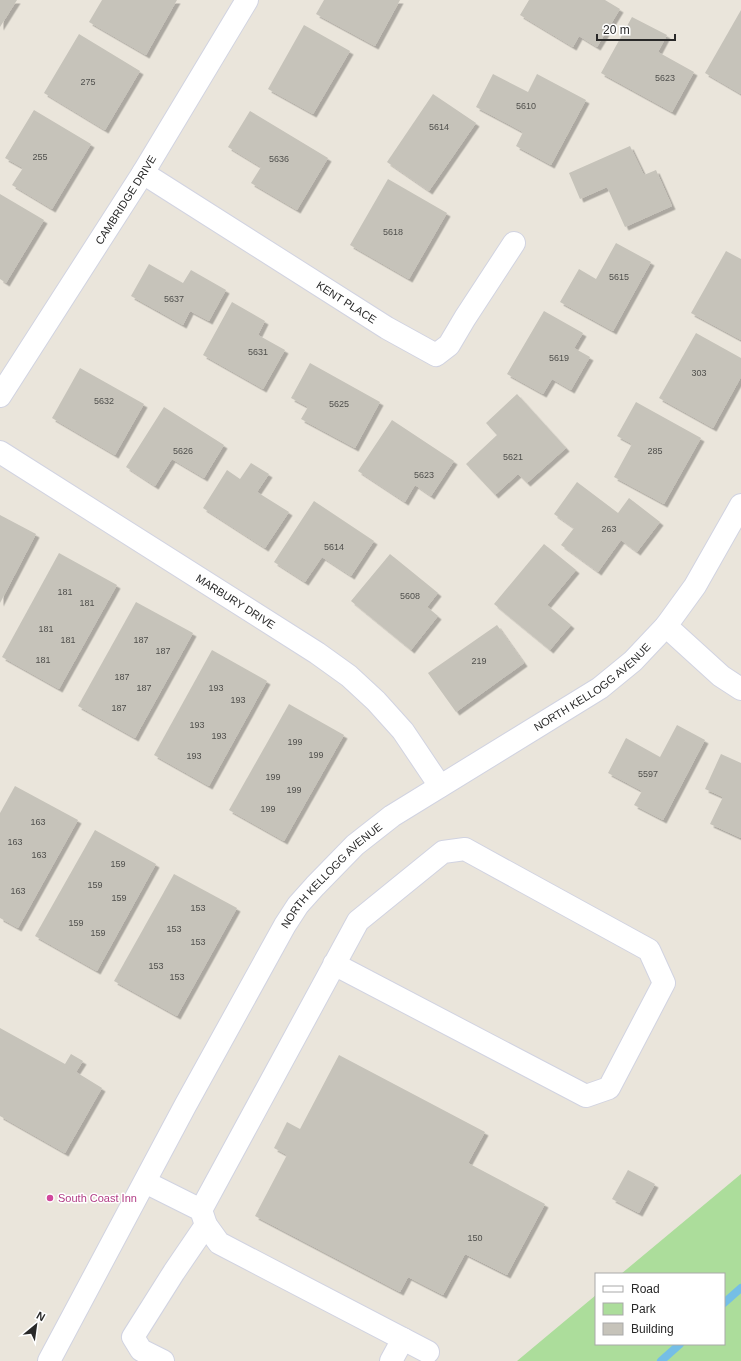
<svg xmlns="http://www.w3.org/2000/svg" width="741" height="1361" viewBox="0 0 741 1361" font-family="Helvetica,sans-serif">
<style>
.green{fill:#acdd9b}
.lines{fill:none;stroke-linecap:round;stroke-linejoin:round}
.stream{stroke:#75bee6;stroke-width:8}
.building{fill:#c6c3ba;filter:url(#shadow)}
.minor-casing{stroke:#d1d3e1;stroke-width:24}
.minor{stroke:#fff;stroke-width:22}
.hotel-dot{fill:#d1479c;stroke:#fff;stroke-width:1.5}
.labels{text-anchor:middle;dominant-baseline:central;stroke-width:3;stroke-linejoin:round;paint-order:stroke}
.number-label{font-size:9px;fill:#50504d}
.street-label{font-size:11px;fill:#292929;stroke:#fff}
.hotel-label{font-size:11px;fill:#b23c85;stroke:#fff;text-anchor:start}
</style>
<defs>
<filter id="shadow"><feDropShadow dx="3.5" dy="3.5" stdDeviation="0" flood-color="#0004"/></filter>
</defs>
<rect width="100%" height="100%" fill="#eae5db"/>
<path class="green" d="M741 1174V1361H517L596 1295V1344H724V1274H621Z"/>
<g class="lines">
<g class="stream">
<path d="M724 1303 741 1288"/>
<path d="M661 1361 680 1344"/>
</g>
</g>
<g class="building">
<path d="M0 0H17L0 27Z"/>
<path d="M102 0H177L146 55 89 22Z"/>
<path d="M324 0H400L375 46 316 14Z"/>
<path d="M529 0H605L620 9 597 47 579 36 573 47 520 15Z"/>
<path d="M741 10V94L705 73Z"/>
<path d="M632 17 667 35 658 52 694 72 672 112 601 73Z"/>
<path d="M304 25 350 51 313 114 268 89Z"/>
<path d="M79 34 140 71 105 130 44 93Z"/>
<path d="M493 74 528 92 537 74 586 100 551 165 516 146 523 132 476 107Z"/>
<path d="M433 94 476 123 429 191 387 162Z"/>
<path d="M34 110 91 144 52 209 12 185 23 168 5 158Z"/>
<path d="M250 111 328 158 297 210 251 183 261 167 228 147Z"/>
<path d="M630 146 644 175 656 170 672 206 625 227 607 187 580 199 569 173Z"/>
<path d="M388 179 447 213 409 279 350 245Z"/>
<path d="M0 194 44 220 6 283 0 279Z"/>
<path d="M616 243 651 262 613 331 560 302 579 269 596 279Z"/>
<path d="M726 251 741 259V340L691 313Z"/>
<path d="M149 264 183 283 191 270 226 290 209 321 190 311 183 325 131 296Z"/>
<path d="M232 302 265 321 258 335 285 350 263 389 203 355Z"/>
<path d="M544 311 583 333 574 348 590 357 571 390 552 379 543 394 507 374Z"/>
<path d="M696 333 741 358V377L713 428 659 398Z"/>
<path d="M310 363 380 402 355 448 301 419 308 407 291 398Z"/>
<path d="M80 368 144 404 115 455 52 418Z"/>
<path d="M517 394 566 448 527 483 518 474 495 495 466 464 497 435 486 423Z"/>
<path d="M636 402 701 438 664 504 614 477 632 444 617 436Z"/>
<path d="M164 407 224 445 204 478 172 459 155 486 126 467Z"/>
<path d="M392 420 454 461 431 496 415 485 405 502 358 471Z"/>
<path d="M251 463 269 474 257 492 289 512 265 548 203 508 227 470 240 479Z"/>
<path d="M577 482 618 513 629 498 660 522 637 552 621 540 598 572 561 545 574 528 554 514Z"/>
<path d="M314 501 374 541 351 576 322 557 305 582 274 562Z"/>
<path d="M0 515 36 534 0 603Z"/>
<path d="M544 544 576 570 547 605 571 625 550 650 494 604Z"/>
<path d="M59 553 117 585 59 689 2 657Z"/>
<path d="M390 554 438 593 427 607 438 616 411 650 351 601Z"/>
<path d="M136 602 193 633 135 738 78 706Z"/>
<path d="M497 625 524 663 456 712 428 673Z"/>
<path d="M212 650 267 681 209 786 154 755Z"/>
<path d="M289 704 344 735 284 841 229 810Z"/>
<path d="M677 725 705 740 663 820 634 805 642 791 608 773 626 738 660 757Z"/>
<path d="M721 754 741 763V838L710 824 723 797 705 789Z"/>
<path d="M15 786 78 820 18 928 0 918V813Z"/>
<path d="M95 830 156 864 97 971 35 936Z"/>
<path d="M174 874 237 908 177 1016 114 981Z"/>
<path d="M0 1028 65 1064 71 1054 83 1061 76 1072 102 1088 65 1153 0 1116Z"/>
<path d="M339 1055 485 1132 468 1163 545 1204 507 1275 465 1254 443 1295 408 1277 400 1292 255 1216 287 1155 274 1148 287 1122 300 1129Z"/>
<path d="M628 1170 655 1184 639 1213 612 1199Z"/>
</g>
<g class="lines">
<g class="minor-casing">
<g id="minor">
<path id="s1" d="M143 173 387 328 436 355 449 345 465 318 514 243"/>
<path id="s2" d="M0 396 143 173 247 0"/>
<path id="s3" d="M0 452 317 653 349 676 376 701 403 731 440 786"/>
<path d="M666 626 721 676 741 689"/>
<path d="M145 1182 201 1210 206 1225 219 1243 428 1352"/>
<path d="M201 1210 358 921 443 852 465 849 649 950 664 983 609 1088 586 1096 334 964"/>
<path id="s4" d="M49 1361 185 1106 285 925 298 905 315 886 355 845 392 816 600 688 633 661 666 626 695 586 741 505"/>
<path d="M163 1361 141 1350 133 1337 174 1272 206 1225"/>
<path d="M391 1361 403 1339"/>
</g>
</g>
<use href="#minor" class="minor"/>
</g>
<circle class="hotel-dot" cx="50" cy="1198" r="4"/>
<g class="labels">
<g class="number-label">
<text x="665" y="78">5623</text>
<text x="88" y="82">275</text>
<text x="526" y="106">5610</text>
<text x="439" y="127">5614</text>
<text x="40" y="157">255</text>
<text x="279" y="159">5636</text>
<text x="393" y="232">5618</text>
<text x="619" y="277">5615</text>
<text x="174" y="299">5637</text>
<text x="258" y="352">5631</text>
<text x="559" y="358">5619</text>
<text x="699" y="373">303</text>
<text x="104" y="401">5632</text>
<text x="339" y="404">5625</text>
<text x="183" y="451">5626</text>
<text x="655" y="451">285</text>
<text x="513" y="457">5621</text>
<text x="424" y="475">5623</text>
<text x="609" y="529">263</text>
<text x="334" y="547">5614</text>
<text x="65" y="592">181</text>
<text x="410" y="596">5608</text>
<text x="87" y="603">181</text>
<text x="46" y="629">181</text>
<text x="68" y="640">181</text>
<text x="141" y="640">187</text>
<text x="163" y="651">187</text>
<text x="43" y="660">181</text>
<text x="479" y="661">219</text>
<text x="122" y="677">187</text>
<text x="144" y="688">187</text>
<text x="216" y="688">193</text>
<text x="238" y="700">193</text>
<text x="119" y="708">187</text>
<text x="197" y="725">193</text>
<text x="219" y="736">193</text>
<text x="295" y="742">199</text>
<text x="316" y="755">199</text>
<text x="194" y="756">193</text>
<text x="648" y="774">5597</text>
<text x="273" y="777">199</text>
<text x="294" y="790">199</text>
<text x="268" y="809">199</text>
<text x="38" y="822">163</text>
<text x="15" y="842">163</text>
<text x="39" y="855">163</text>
<text x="118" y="864">159</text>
<text x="95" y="885">159</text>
<text x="18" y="891">163</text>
<text x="119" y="898">159</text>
<text x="198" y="908">153</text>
<text x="76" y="923">159</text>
<text x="174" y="929">153</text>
<text x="98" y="933">159</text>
<text x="198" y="942">153</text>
<text x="156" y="966">153</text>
<text x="177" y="977">153</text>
<text x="475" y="1238">150</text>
</g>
<g class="street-label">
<text stroke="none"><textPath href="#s2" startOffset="233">CAMBRIDGE DRIVE</textPath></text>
<text stroke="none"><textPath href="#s1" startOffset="241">KENT PLACE</textPath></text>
<text stroke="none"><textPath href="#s3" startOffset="279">MARBURY DRIVE</textPath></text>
<text stroke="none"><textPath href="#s4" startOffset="888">NORTH KELLOGG AVENUE</textPath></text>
<text stroke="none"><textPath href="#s4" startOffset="564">NORTH KELLOGG AVENUE</textPath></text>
</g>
<g class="hotel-label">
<text x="58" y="1198">South Coast Inn</text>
</g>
</g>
<rect x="595" y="1273" width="130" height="72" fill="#ffffff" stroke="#a9a9a9"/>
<rect x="603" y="1286" width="20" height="6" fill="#ffffff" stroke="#a9a9a9"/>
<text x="631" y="1293" font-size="12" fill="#292929">Road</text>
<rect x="603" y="1303" width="20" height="12" fill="#acdd9b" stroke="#a9a9a9"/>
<text x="631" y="1313" font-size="12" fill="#292929">Park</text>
<rect x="603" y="1323" width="20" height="12" fill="#c6c3ba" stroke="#a9a9a9"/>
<text x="631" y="1333" font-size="12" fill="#292929">Building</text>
<g transform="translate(36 1325) rotate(29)" stroke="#ffffff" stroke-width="3" paint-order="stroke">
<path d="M0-3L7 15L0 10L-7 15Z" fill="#292929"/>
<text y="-6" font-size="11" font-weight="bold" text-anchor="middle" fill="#292929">N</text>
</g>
<path d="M597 34v6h78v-6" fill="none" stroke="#292929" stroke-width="2"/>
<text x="603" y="34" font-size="12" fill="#292929" stroke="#ffffff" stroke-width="3" paint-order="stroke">20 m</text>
</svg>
